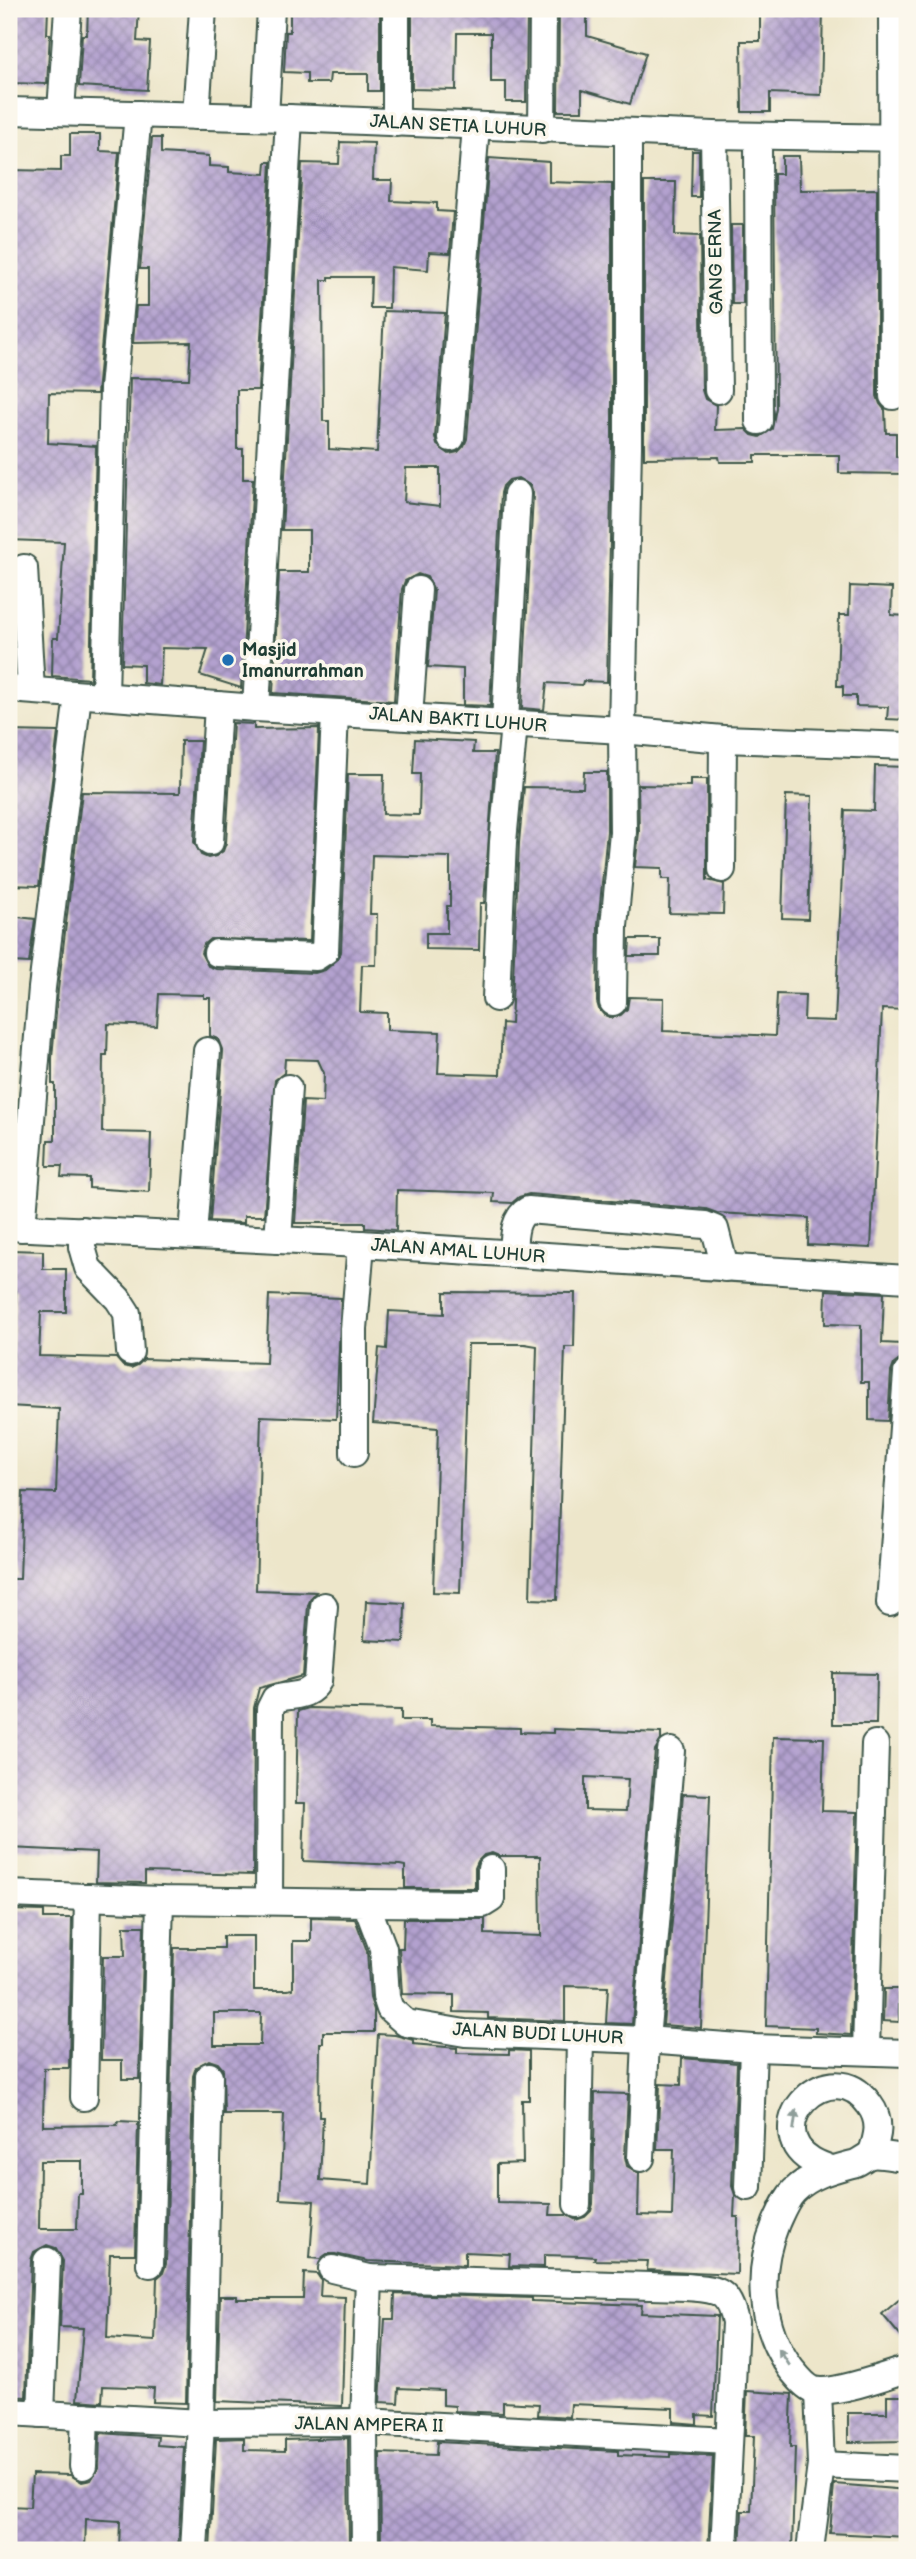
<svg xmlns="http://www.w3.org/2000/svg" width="916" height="2559" viewBox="0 0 916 2559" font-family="'Balsamiq Sans',sans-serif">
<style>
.building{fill:url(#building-cross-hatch);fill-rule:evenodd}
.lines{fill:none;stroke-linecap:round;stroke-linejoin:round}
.minor-casing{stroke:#3e564a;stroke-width:30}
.minor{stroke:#fff;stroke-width:26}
.oneway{fill:#8f9e9a}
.poi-dot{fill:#1f6fb2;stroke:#fbf7ec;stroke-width:2.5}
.labels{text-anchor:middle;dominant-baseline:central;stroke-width:7;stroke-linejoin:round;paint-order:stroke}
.street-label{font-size:18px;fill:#1f3d34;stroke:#fbf7ec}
.poi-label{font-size:18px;font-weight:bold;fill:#1f3d34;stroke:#fbf7ec;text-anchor:start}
</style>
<defs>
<pattern id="building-cross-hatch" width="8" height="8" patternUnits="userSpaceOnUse" patternTransform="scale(1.75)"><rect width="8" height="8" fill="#b3a1cf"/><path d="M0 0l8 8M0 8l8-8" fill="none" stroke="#9184a9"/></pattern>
</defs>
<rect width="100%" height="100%" fill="#fbf7ec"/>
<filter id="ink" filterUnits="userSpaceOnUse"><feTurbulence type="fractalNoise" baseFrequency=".0143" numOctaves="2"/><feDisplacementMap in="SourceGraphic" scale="14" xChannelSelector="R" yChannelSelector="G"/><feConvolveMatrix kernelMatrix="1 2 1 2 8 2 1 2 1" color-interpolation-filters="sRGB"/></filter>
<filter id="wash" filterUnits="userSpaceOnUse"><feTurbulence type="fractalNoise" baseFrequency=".00686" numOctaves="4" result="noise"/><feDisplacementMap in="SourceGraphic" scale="28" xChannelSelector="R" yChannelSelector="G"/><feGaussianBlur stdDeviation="1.57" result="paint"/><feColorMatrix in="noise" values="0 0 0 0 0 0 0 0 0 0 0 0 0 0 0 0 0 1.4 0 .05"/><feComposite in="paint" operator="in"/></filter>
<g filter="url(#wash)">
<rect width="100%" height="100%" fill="#ede6ca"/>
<g id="blocks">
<g class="building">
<path d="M9 9H48L47 34H50L47 84 9 83Z"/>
<path d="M88 9H139L137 41 150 42 147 90 79 86 82 35H87Z"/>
<path d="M290 9H380V91H368V74H330L329 83H307V73L284 72 286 32H290Z"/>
<path d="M412 9H527L526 102H506V82H491V33H457L456 90 412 89Z"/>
<path d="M559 9H587V36L646 53 630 104 582 90V111H558Z"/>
<path d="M760 9H823L821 95 770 93V112H742L741 41H760Z"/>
<path d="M70 134H100V151L119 152 97 394 49 393 48 443 96 446 90 679 52 676 53 638H58L64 542 9 540V170L61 171V156H70Z"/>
<path d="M152 138H161V153L209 156V166L229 167V172L265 174 266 162H271L258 390H237V449H243V479H253L241 688 200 675 208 649 162 648 160 685 143 683V665L122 664 130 378 189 379 191 342 133 343 136 306H148V269H140Z"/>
<path d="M340 142 374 143 373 180H392L391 201 437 203V211L453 212 450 253 429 252 428 270 390 267 389 308H370L371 277H329V280H322L323 421H329V449L377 452 384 311 445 313 435 437 437 445 449 454 458 452 464 446 467 439 489 158 549 162V182L612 184V447L607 682 583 681 582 685 547 683 544 710 522 708 533 495 531 486 518 478 509 480 503 486 501 493 490 706 463 705V669L428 667 434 590 427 577 418 574 405 581 402 589 394 701 273 693 279 572H309V530H282L302 163 339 164ZM406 468H440V506L404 502Z"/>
<path d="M692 151H699V197H691Z"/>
<path d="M782 156H799L800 190 877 189V396L880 404 885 410 886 433H896V457H907V474L839 473V455H755V462H720L719 457 644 458V182H676L675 235 700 236 702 390 705 399 716 405 715 430 746 429 752 435 760 437 772 429 776 408 774 174H782Z"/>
<path d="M731 225H743V304H732Z"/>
<path d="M850 586 892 588 891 615 907 616V720L887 719 888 707 856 706V696H843V686H837L839 615H849Z"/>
<path d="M233 723 254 724V729L319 728 310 941 210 939 204 944 201 953 208 966 216 969 315 973 325 970 338 959 341 952 348 774H384L383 814 419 815 420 774H413L415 739 474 742 473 753H495L484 903H480L479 950 426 949V933H447V906H450V857L372 855 370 914H377L376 965H362L360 1012 387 1013V1030L440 1032 438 1073 500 1075 502 1023 511 1024 519 843 524 787 583 788 584 772H607V831L598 925 597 1002 599 1009 604 1015 612 1018 621 1015 627 1009 629 997 664 998 663 1031 775 1036 777 994 805 995 804 1020 835 1021 845 810 874 811 875 766 907 767V1010L882 1009 871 1248 808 1245 809 1218 717 1213 706 1209 529 1194 519 1197 512 1203 493 1202 494 1193 397 1190 396 1230 365 1228V1223H295L303 1101 323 1102 324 1073 318 1060 285 1059 284 1073 275 1080 264 1216H244V1223L210 1221 223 1052 218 1039 210 1036V998H204V995L159 994 157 1026 108 1024 107 1055H103L102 1132 151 1133 149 1192 89 1188V1178L61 1177 62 1166H47L48 1140H55V1084H52V1058L58 990 82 792 180 793 181 741H200L194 842 201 855 208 858 216 856 223 851 226 843Z"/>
<path d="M9 731 58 732 39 886 9 885Z"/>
<path d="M690 779H707V880L724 884 723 914 669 913 670 879H662V868L635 867 639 832 638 785 690 786Z"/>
<path d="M786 795 812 796 808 919 782 918Z"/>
<path d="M9 916 35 919 29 963 13 962V958H9Z"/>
<path d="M630 939H660V956H629Z"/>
<path d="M10 1250 43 1251V1269H66V1312H41L39 1356 116 1358 123 1366 131 1368 138 1365 144 1359 266 1363 269 1295 341 1298 336 1419 261 1416 256 1590 316 1592 311 1598 308 1605 303 1676 259 1688 254 1708 253 1875 145 1872V1883L96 1882 97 1852 9 1848V1632L11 1579H20L23 1492 56 1493 59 1409 9 1406 16 1291H9Z"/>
<path d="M826 1290 884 1293 882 1343 902 1344V1358L894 1364 891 1372 888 1421 869 1420V1382H861V1325L825 1324Z"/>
<path d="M444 1292 575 1293 574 1347H565L557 1600 530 1599 537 1346 525 1344H468L460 1593 433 1592 438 1428 373 1423 379 1348 387 1349 389 1311 444 1314Z"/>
<path d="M366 1601 405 1603 404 1642 364 1640Z"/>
<path d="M833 1673 877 1674 876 1724H833Z"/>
<path d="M309 1708 401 1710V1720H430V1726L520 1728V1732L553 1733V1729L661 1733V1740L655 1750 632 2024 606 2023 608 1987 565 1986V2021L488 2018V2013L454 2012V1995L402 1994 399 1948H403L404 1919H485V1934L541 1936 540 1856H499L492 1853 484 1855 478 1861 475 1868V1888H405V1866L400 1865 303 1861 305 1803H296L298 1711ZM585 1777 628 1779 626 1811 585 1810Z"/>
<path d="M773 1737 824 1738 822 1811 857 1812 851 2035 816 2033V2028L766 2026Z"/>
<path d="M683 1794 710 1795 701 2028 663 2025Z"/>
<path d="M9 1910 44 1911V1918H72L69 2068H44L43 2126 117 2125 118 2121 138 2122 135 2254H110L107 2338 155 2341 157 2278 163 2273 166 2264 174 1948H223V1936H254V1990H288L293 1989V1941H311V1918L355 1919 367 1951 370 1998 374 2010V2032H323V2043H320L319 2117H323L320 2180 370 2184 378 2034 395 2035 413 2040V2044L457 2048V2053L509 2054V2050L529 2051V2100H522L523 2163 497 2164V2203L551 2204 550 2215H567L576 2220 585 2217 591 2211 593 2204 595 2093 628 2094 625 2157 627 2166 639 2173 638 2215 672 2216 674 2149H657L660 2084 681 2085 682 2058 737 2063 732 2186 735 2195 734 2217H738L737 2274 647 2270 648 2261 594 2260 595 2257 582 2256 544 2255V2267L509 2266 510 2254 465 2252V2265L368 2261 335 2254H327L320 2259 310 2258 314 2201 280 2199 284 2114H224L223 2069 218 2063 209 2060 196 2067 193 2076 186 2403 153 2402 154 2388 103 2386 102 2402 77 2400 83 2328 60 2327 63 2261 56 2248 47 2245 34 2252 31 2260 26 2397 9 2396ZM214 2013H261L260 2045H214ZM40 2161H82V2194H78L77 2229H39Z"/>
<path d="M124 1926H144L139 2079H122V2060H101L103 1956H125Z"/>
<path d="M884 1989H899V2022L883 2021Z"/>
<path d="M304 2273 317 2274 321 2280 320 2296 345 2297 342 2406 217 2401 220 2296H237V2299H303Z"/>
<path d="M907 2293V2344L882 2314Z"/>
<path d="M395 2294 532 2298V2301L642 2305 641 2313 717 2316 713 2416 697 2415V2424L673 2422V2408L571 2404 570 2417 538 2415 539 2404 503 2402V2413L455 2411V2406L443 2405V2390L399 2388 398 2403 380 2402 385 2319H394Z"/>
<path d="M747 2391 792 2394 790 2447H795L792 2550H740L742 2511H751L754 2436H745Z"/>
<path d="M887 2396H907V2441L848 2442V2413H887Z"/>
<path d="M100 2433 158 2437 157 2445 184 2447 178 2550H119L120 2521 86 2519 85 2550H9V2506L30 2507 32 2474 70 2475 82 2482 91 2480 99 2467Z"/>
<path d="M244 2438V2450L285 2451V2440L348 2438 349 2550H210L216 2439Z"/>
<path d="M437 2442 618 2451V2455L671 2457V2454L713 2456 708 2550H381L380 2453 436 2455Z"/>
<path d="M834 2484 907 2490V2537L830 2533Z"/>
</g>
</g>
</g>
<g filter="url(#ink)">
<use href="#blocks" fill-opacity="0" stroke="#3e564a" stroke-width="2"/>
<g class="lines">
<g class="minor-casing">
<g id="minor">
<path d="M892 9 893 396"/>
<path d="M9 111 289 118 714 135 907 138"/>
<path d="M61 111 68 9"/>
<path d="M196 116 203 9"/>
<path d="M265 117 271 9"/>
<path d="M396 123V10"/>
<path d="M542 130 543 9"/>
<path d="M714 135 718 390"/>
<path d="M758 136 759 421"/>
<path d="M451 438 476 126"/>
<path d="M24 568 31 690"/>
<path d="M9 689 256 708 622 730 723 739 907 746"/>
<path d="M105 695 113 389 138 114"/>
<path d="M256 708 289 118"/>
<path d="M409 717 418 590"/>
<path d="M505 723 517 494"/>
<path d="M210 842 218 705"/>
<path d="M722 869 723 739"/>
<path d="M217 953 316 957 325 951 335 713"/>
<path d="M496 998 503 842 514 724"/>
<path d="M613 1002 614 926 623 832 622 730 628 447V132"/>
<path d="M9 1227 361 1244 907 1279"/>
<path d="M22 1228 42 988 78 695"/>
<path d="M82 1230V1247L88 1268 118 1299 127 1313 130 1352"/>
<path d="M193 1235 207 1051"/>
<path d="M278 1240 288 1088"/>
<path d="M513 1254C514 1239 513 1218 528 1210L705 1225 715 1229 725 1268"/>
<path d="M354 1453V1329L361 1244"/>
<path d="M890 1603 907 1373"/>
<path d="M9 1894 160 1900 366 1903 383 1948 386 1997 390 2009 406 2023 465 2033 646 2040 753 2048 907 2053"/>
<path d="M269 1901 270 1709 275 1699C292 1694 309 1698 318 1681L324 1606"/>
<path d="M366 1903 483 1904 491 1899V1869"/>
<path d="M866 2050 875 1744"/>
<path d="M84 2097 88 1897"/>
<path d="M641 2158 646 2040 671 1751"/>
<path d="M907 2158C897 2158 880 2153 870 2155 865 2157 861 2161 856 2163 834 2169 811 2174 794 2191 786 2199 781 2212 776 2223 756 2272 759 2326 791 2369 797 2376 805 2387 814 2390 831 2395 889 2375 907 2369"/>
<path d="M831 2169C824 2166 817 2164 811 2160 757 2126 831 2050 869 2104 882 2121 878 2136 871 2155"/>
<path d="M748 2187 753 2048"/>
<path d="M577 2204 580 2037"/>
<path d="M150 2264 160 1900"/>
<path d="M332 2269 369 2278 686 2287C717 2290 728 2288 735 2322L724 2550"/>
<path d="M9 2412 201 2423 364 2422 729 2441"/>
<path d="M41 2414 47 2261"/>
<path d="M821 2465 907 2469"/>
<path d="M83 2466 85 2416"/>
<path d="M194 2550 201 2423 209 2076"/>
<path d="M365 2550 364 2422 369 2278"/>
<path d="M810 2550 821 2465 818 2391"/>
</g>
</g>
<use href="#minor" class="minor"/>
</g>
<defs><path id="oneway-solid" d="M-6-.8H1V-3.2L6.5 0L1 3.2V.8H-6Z" transform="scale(1.75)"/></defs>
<g class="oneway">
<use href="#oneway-solid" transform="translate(795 2120) rotate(-82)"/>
<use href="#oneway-solid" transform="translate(784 2357) rotate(-123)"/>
</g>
</g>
<circle class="poi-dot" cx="228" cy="660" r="7"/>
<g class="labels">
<g class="street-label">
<text transform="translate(458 126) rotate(3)">JALAN SETIA LUHUR</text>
<text transform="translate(716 262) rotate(-91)">GANG ERNA</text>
<text transform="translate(458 720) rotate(4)">JALAN BAKTI LUHUR</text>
<text transform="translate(458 1251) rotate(4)">JALAN AMAL LUHUR</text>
<text transform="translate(538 2034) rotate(3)">JALAN BUDI LUHUR</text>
<text transform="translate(369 2425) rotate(1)">JALAN AMPERA II</text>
</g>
<g class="poi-label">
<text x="242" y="650">Masjid<tspan x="242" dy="21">Imanurrahman</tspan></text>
</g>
</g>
<rect width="916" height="2559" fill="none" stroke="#fbf7ec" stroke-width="35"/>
</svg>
